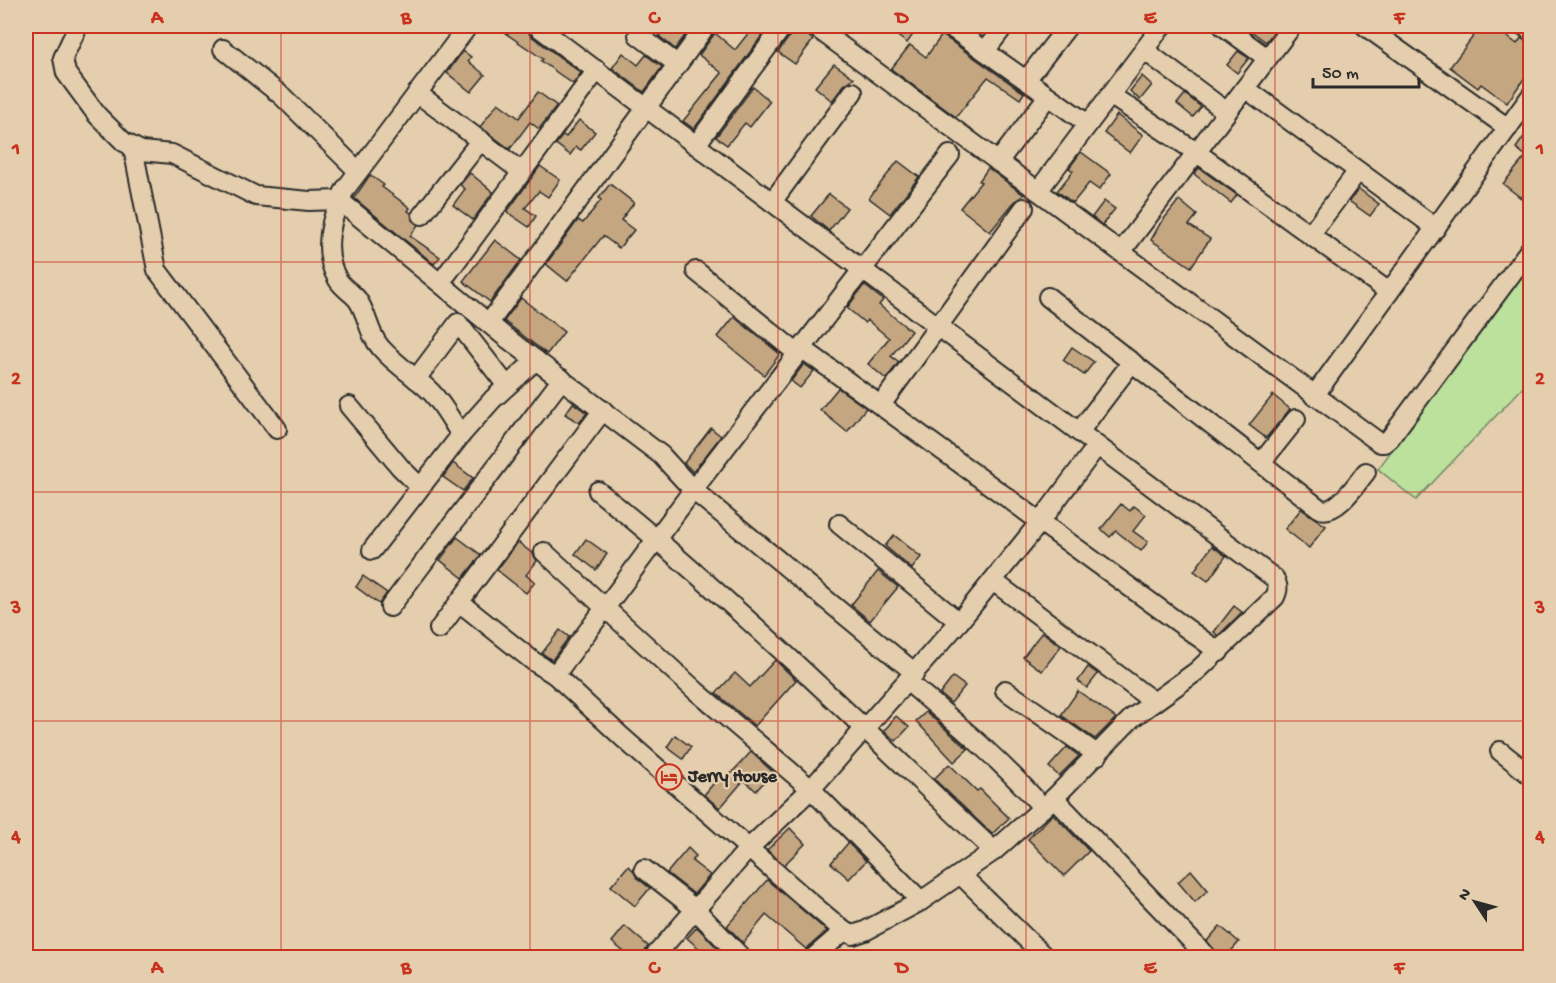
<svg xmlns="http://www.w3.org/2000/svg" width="1556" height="983" viewBox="0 0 1556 983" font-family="'Gochi Hand',sans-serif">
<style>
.green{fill:#bbe19c;stroke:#738664;stroke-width:1.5}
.building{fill:#c4a681;stroke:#2b2b2b;stroke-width:1.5}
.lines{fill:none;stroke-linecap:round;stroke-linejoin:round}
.minor-casing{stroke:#2b2b2b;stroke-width:22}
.minor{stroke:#e4cead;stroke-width:18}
.grid{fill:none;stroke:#c8321e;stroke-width:1.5;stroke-opacity:0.55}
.labels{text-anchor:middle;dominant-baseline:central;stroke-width:4.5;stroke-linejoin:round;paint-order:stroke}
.poi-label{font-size:18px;font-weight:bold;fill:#2b2b2b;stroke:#e4cead;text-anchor:start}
.neatline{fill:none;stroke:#c8321e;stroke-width:2}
.grid-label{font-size:20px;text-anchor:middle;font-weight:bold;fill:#c8321e}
</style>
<rect width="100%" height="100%" fill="#e4cead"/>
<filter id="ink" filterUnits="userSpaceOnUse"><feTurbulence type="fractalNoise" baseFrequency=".0167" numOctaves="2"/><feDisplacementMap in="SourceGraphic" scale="12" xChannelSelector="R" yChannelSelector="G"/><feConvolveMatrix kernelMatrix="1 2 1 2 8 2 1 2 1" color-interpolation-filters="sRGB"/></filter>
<g filter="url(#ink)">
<path class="green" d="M1530 263V380L1416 500 1378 469Z"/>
<g class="building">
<path d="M495 26H526L530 35 581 73 573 84 541 61 543 59Z"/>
<path d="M666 26H675L687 33 675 49 659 36Z"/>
<path d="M754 26H769L694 129 683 121 722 73 699 55 715 33 735 50Z"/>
<path d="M794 26H797L813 40 795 64 778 52 792 33Z"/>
<path d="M884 26H919L907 43Z"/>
<path d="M1244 26H1278L1266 42Z"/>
<path d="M1481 26H1493L1517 44 1521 38 1530 45V70L1507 103 1481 84 1478 88 1450 67Z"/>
<path d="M942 35 1024 93 1020 99 988 77 956 117 891 69 910 45 926 57Z"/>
<path d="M463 51 471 57 468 61 485 75 471 92 447 73Z"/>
<path d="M1238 51 1249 58 1237 73 1227 65Z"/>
<path d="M623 53 638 65 646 55 662 67 644 92 612 68Z"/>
<path d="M834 64 854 78 844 85 832 101 815 87Z"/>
<path d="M1142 76 1152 85 1140 100 1130 91Z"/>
<path d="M753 87 770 101 750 127 745 123 727 145 716 137Z"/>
<path d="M538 92 557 106 539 129 530 122 510 149 480 127 498 103 519 118Z"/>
<path d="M1185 94 1201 107 1193 117 1177 104Z"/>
<path d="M1117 115 1143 135 1130 153 1104 133Z"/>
<path d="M579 120 595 132 581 150 576 147 570 155 556 144 563 135 566 137Z"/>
<path d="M1530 128V186L1521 198 1503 184 1526 156 1516 148Z"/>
<path d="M1081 152 1111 174 1099 190 1089 183 1073 203 1057 191 1073 171 1069 168Z"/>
<path d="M898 161 919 177 890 214 869 198Z"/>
<path d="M540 166 560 180 548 197 539 191 525 208 536 216 529 227 507 212Z"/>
<path d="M988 168 1024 195 1015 201 990 232 960 208 981 182 979 181Z"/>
<path d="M1199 168 1237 195 1231 203 1194 174Z"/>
<path d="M470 173 493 192 473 220 453 205 465 189 460 185Z"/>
<path d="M370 175 384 185 382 187 410 208 408 211 411 213 412 220 418 225 410 236 440 257 434 264 354 198Z"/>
<path d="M610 184 634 203 621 220 634 230 619 248 603 236 567 281 546 264 578 220 583 223 601 200 599 198Z"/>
<path d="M1359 189 1379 204 1370 216 1349 201Z"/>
<path d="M829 194 847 208 829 231 811 216Z"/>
<path d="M1179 200 1197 215 1189 225 1210 239 1191 267 1151 240 1160 224Z"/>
<path d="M1104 201 1115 209 1102 225 1092 217Z"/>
<path d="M495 240 521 260 490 302 463 281Z"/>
<path d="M864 285 883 300 879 305 911 331 891 356 899 362 886 379 868 364 889 338 867 320 865 323 847 308Z"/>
<path d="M521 298 564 332 547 354 504 321Z"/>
<path d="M734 317 780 354 764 375 718 337Z"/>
<path d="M1072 347 1094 362 1084 375 1063 360Z"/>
<path d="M804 364 814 371 800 388 791 381Z"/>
<path d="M838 388 866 408 847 432 820 410Z"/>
<path d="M1273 395 1290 409 1266 438 1249 425Z"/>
<path d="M573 403 587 413 579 423 565 414Z"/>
<path d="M711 428 721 436 693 472 684 463Z"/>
<path d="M453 463 473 478 463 491 443 477Z"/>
<path d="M1121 504 1130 511 1134 506 1146 515 1133 531 1148 542 1141 551 1116 531 1110 537 1101 529Z"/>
<path d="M1301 509 1326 526 1309 548 1285 529Z"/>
<path d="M894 535 921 557 912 569 885 546Z"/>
<path d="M457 537 481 555 463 578 440 560Z"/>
<path d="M586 539 607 554 596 570 575 554Z"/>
<path d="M518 542 533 554 537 561 526 575 535 582 526 593 497 570Z"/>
<path d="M1212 546 1226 556 1208 581 1194 571Z"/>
<path d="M878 571 898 587 870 621 851 605Z"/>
<path d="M363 576 387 593 379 604 356 587Z"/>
<path d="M1234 606 1242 612 1218 636 1214 632Z"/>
<path d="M560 630 569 637 552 660 542 653Z"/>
<path d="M1042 632 1061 646 1042 671 1023 657Z"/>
<path d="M775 660 796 680 755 726 716 693 735 673 750 687Z"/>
<path d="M1088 667 1098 674 1087 688 1078 681Z"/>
<path d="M953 677 965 686 951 703 940 694Z"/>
<path d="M1078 691 1116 718 1095 739 1061 715Z"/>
<path d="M926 712 968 749 954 762 916 721Z"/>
<path d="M896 716 909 727 896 741 884 731Z"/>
<path d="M675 735 691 747 683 759 667 747Z"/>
<path d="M1067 747 1079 756 1059 776 1049 767Z"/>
<path d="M751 752 773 772 756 791 744 780 720 808 704 795 718 778 723 782Z"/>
<path d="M949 764 977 791 980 789 1009 818 992 834 934 779Z"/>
<path d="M1053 814 1089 851 1064 876 1028 839Z"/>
<path d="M790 828 805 844 784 865 767 850Z"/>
<path d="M848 843 866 861 849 879 831 863Z"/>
<path d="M688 848 696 856 692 861 710 875 694 894 667 873Z"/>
<path d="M628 866 633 870 637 878 650 888 635 906 611 886Z"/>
<path d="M1191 870 1208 890 1195 902 1178 882Z"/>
<path d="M767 880 827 931 806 949 766 915 743 943 727 926Z"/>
<path d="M625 926 648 946 642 957H630L612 942Z"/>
<path d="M1220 926 1239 942 1226 957 1219 955 1207 941Z"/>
<path d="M697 927 726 957H709L687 938Z"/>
</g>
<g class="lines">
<g class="minor-casing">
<g id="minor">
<path d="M78 26 63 58 66 73 97 115 124 142 141 151 172 154 256 196 309 201 339 200 504 336 661 455 693 490 915 673"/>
<path d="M814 26 1380 443H1384L1390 438 1530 249"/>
<path d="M949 26 1088 124"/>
<path d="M1223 26 1267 58"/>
<path d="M1365 26 1508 128"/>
<path d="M1524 26 1530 30"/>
<path d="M638 35 677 64"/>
<path d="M223 49 282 96 358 171"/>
<path d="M1144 50 1227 112"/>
<path d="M985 51 1004 26"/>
<path d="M1026 80 1068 26"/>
<path d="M1245 88 1436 228"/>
<path d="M417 93 522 172"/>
<path d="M1110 95 1196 152 1389 292"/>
<path d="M696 145 783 26"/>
<path d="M133 148 157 270 277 429"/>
<path d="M998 162 1048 96"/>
<path d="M1038 191 1162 26"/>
<path d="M772 202 853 92"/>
<path d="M422 215 481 140"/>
<path d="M1310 235 1358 171"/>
<path d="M1121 252 1292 26"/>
<path d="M696 271 798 354"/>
<path d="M447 274 597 70"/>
<path d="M1048 297 1320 509C1337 515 1356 484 1366 472"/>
<path d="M489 323 706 26"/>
<path d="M803 349 1219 652"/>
<path d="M416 379 458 323 507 386"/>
<path d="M1314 396 1530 97"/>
<path d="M881 405 1024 208"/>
<path d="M349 406 400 467 420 487"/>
<path d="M1079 432 1132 362"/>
<path d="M461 435C451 420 442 402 429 390 414 376 395 364 381 348 368 334 368 314 357 299 351 292 343 288 338 280 321 252 331 214 346 188L468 26"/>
<path d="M1261 463 1296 419"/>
<path d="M598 491C737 603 864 729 994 851"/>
<path d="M839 524 959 622"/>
<path d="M372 550 461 435 493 399 536 360"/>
<path d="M544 552 696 691 811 789 921 901"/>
<path d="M993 581 1154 702"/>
<path d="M459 602 533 661 555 675 622 737 805 898 844 931 853 935 865 931 921 901 994 851 1054 798 1132 718 1197 671 1275 597C1278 590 1279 586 1274 578L537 26"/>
<path d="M390 607 562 379"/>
<path d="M439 629 603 410"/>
<path d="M555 675 693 490 950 155"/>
<path d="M907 681C954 721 1002 761 1043 808"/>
<path d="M1005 690 1098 755"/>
<path d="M1500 751 1530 775"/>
<path d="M1054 798 1208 958"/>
<path d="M644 869 695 909 742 958"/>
<path d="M961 875 1046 958"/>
<path d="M653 958 749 848 811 789 959 622 1040 522 1097 446"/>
<path d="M813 958 844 931"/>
</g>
</g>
<use href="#minor" class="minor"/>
</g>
</g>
<path class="grid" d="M281 26V958M530 26V958M778 26V958M1026 26V958M1275 26V958M26 262H1530M26 492H1530M26 721H1530"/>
<defs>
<g id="hotel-ring" transform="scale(1.35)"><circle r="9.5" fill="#e4cead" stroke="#c8321e" stroke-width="1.5"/><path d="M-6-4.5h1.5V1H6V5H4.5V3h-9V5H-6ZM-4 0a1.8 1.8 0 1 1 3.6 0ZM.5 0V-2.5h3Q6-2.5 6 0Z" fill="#c8321e"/></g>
</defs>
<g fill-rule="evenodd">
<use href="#hotel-ring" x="669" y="777"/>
</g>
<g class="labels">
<g class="poi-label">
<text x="688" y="777">Jerry House</text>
</g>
</g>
<rect width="1556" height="983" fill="none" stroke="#e4cead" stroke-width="66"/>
<g transform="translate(1475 902) rotate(306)" stroke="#e4cead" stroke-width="4.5" paint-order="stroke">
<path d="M0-4.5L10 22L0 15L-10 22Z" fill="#2b2b2b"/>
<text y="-9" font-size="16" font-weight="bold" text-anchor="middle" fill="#2b2b2b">N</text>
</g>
<path d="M1313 78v9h106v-9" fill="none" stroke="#2b2b2b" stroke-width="3"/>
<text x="1322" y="78" font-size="18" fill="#2b2b2b" stroke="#e4cead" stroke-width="4.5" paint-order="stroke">50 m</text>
<rect x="33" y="33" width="1490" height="917" class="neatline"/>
<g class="grid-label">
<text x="157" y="23">A</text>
<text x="406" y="23">B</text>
<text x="654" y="23">C</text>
<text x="902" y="23">D</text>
<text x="1150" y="23">E</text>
<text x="1399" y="23">F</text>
<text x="16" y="154">1</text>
<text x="1540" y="154">1</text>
<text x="16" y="384">2</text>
<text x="1540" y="384">2</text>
<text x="16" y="613">3</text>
<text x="1540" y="613">3</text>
<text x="16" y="842">4</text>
<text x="1540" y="842">4</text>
<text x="157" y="973">A</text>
<text x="406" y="973">B</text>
<text x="654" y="973">C</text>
<text x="902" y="973">D</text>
<text x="1150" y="973">E</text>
<text x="1399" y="973">F</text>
</g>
</svg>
